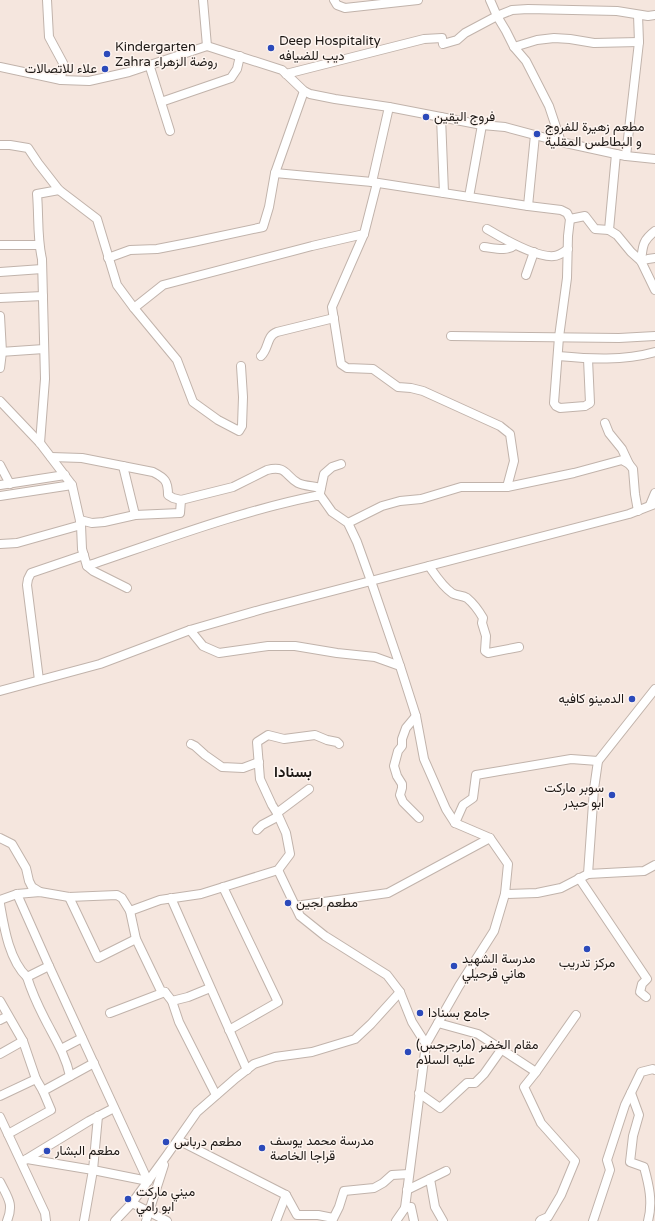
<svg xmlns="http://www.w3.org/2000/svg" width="655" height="1221" viewBox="0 0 655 1221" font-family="'Varela Round',Vazirmatn,sans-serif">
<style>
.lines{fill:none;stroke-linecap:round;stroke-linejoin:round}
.street-casing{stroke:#c1b3ab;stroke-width:10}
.street{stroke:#fff;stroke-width:8}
.poi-dot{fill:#2c4aba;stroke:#fef5f0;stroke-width:1.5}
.labels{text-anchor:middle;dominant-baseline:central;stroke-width:3;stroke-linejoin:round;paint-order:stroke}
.poi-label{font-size:13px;fill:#1d1815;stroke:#fef5f0;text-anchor:start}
.quarter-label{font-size:15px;font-weight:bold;fill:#1d1815;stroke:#fef5f0}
</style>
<rect width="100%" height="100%" fill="#f5e6de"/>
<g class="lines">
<g class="street-casing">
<g id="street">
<path d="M47 0 49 37 63 63 61 80"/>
<path d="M203 0 207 46"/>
<path d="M334 0 337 5 345 8 418 0"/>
<path d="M490 0 497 16 506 31 514 47 526 61 549 106 561 142"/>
<path d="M514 47 537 40 554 38 570 39 594 43 639 42"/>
<path d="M149 64 170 131"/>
<path d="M0 67 61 80 89 81 129 72 207 46 282 70 304 91 310 94 335 99 389 107 482 125 505 127 561 142 616 154 626 156 655 159"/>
<path d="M286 74 424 39 442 38 443 44 457 40 465 33 497 16 512 10 528 9 617 11 648 16 655 15"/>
<path d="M161 102 231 78 237 69 240 56"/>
<path d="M441 117 444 193"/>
<path d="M0 145H10L28 148 38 163 59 190 97 219 117 285 134 308 177 360 193 402 218 420 239 431 242 426 243 397 241 366"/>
<path d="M616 154 609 230 617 235 631 252 641 261 655 290"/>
<path d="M626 156 639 42 638 15"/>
<path d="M275 173 372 182 528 206 561 210 567 213 570 219 568 236 567 278 559 337 554 403 556 406 560 408 585 406 590 403 588 359"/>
<path d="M372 182 389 107"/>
<path d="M377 183 364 234 332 307 341 364 347 368 373 369 398 387 411 388 423 391 500 426 510 434 514 461 507 487"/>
<path d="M469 197 482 125"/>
<path d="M528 206 535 135"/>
<path d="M570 219 585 216 595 229 609 230"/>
<path d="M487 229C502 238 536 258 554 256 559 256 564 252 568 249"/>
<path d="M0 245H39"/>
<path d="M484 247C494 248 507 252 515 245"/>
<path d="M108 258 130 250 157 249 193 242 263 227 269 207 275 173 304 91"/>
<path d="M641 261C643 246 642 241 655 231"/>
<path d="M641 261 648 259 655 258"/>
<path d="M0 272 42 269"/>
<path d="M526 275 534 252"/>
<path d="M0 298 43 296"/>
<path d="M134 308 163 285 312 246 364 234"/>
<path d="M0 316 2 352 0 368"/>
<path d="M451 336 619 338 655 336"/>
<path d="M0 352 44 349"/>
<path d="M261 356C269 349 266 336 277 332L334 318"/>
<path d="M558 356C591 359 623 361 655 352"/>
<path d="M0 401 40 443 72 485 81 525 82 549 87 566 93 571 127 588"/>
<path d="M605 423 609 433 622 449 629 464"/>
<path d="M40 443 45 379 42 259C37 238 39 216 37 194L59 190"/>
<path d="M51 457 82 458 153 472C165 478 168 481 168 495L173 498 181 500 233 487 267 470C287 465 285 476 298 483 304 486 314 486 321 488"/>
<path d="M0 465 10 484"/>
<path d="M123 466 135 515"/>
<path d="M0 485 65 475"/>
<path d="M320 493 324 474 332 467 341 464"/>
<path d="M0 496 72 485"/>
<path d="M650 505 655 493"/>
<path d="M80 520 92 523 104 522 135 515 180 513 181 500"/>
<path d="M348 523 382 506 400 501 421 499 461 487H507L574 473 622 460 629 464 633 469 635 494 638 511"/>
<path d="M0 544 17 543 81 525"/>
<path d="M87 566C164 540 240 511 320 495L332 512 348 523 357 542 371 581 400 666"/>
<path d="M429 566C436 576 442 586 452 593 456 596 462 595 467 598 473 603 479 611 483 618L482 623 486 636 485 651 488 653 519 647"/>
<path d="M190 630 203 646 219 653 268 646H295L337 653 375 657 400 666 416 716 424 759 446 809 455 823"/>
<path d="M39 680 27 585 28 579 31 573 84 555"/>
<path d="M0 691 100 664 190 630 263 609 629 514 655 504"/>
<path d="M416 716 406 728 402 739V746L398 751 394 766 397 776 402 784V788L400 795 403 802 419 818"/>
<path d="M191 744 195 746 205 755 222 767 243 768 259 762"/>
<path d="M257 830 262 825 277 817V813L272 805 260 779 257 742 268 735 284 739 315 735 327 740 337 742 339 744"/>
<path d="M0 838 12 844 26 868 29 881 32 887 40 892"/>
<path d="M278 870 300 916 325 936 387 975 400 992 412 1022 426 1044"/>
<path d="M588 874 594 789 598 761 655 689"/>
<path d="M579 878 647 979 642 984 640 992 646 997"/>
<path d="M223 887 278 1002 229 1030"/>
<path d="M17 894 49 966 148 1181"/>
<path d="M505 894 537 893 561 888 588 874 644 871 655 865"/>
<path d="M69 897 98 958 136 939"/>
<path d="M171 898 247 1070"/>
<path d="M0 900 17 894 40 892 69 897 117 895 122 898 130 911 160 900 201 894 278 870 290 854 286 833 277 813 309 789"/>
<path d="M0 904C4 927 9 960 27 977L49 966"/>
<path d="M295 906 388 893 490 838"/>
<path d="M130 911 136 939 161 991 165 992 172 1001 179 1022 216 1095"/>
<path d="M27 977C32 993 40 1010 48 1025 57 1042 66 1057 70 1076"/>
<path d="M0 1001 23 1041 36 1079 43 1091 51 1110 8 1134"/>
<path d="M172 1001 188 997 210 988"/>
<path d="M110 1013 165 992"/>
<path d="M0 1020 8 1016"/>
<path d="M438 1023 478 1034 536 1072 576 1015"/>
<path d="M61 1049 82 1038"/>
<path d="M0 1054 23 1041"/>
<path d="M536 1072 524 1087 541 1123 575 1161 561 1195 548 1217 541 1220 540 1221"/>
<path d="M43 1091 94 1063"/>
<path d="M419 1093 440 1108 467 1083H475L484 1074 501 1050"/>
<path d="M631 1093 639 1115 633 1136 630 1162 644 1167C649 1185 653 1202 648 1221"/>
<path d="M0 1096 36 1079"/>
<path d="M0 1117 45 1213 46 1221"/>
<path d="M178 1140 286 1195 276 1221"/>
<path d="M27 1159 93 1170 148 1181"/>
<path d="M25 1160 89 1121 114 1108"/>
<path d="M430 1179 435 1207 443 1221"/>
<path d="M0 1182C8 1198 14 1204 7 1221"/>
<path d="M407 1190 446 1171"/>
<path d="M286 1195 297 1215H318L333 1218"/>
<path d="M132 1203 167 1221"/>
<path d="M405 1208 411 1207 414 1221"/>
<path d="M84 1221 93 1170 98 1116"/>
<path d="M115 1221 132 1203 167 1155 197 1112 236 1078 254 1064 275 1057 312 1052 355 1039 371 1024 400 992"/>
<path d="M146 1221 164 1165"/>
<path d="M332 1221 339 1207 344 1191 374 1188 383 1183 392 1175 409 1174"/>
<path d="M396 1221 405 1208 426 1044 459 986 494 931 505 894 508 864 490 838 455 823 463 805 473 798 476 775 571 759 598 761"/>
<path d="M593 1221 610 1170 607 1160 625 1105 641 1072 653 1069 655 1070"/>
</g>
</g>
<use href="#street" class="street"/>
</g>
<g class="poi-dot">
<circle cx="271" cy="48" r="4"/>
<circle cx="107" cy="54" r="4"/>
<circle cx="105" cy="69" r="4"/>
<circle cx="426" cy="117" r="4"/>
<circle cx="537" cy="134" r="4"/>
<circle cx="632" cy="699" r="4"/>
<circle cx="612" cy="795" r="4"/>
<circle cx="288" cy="903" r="4"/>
<circle cx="587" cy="949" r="4"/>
<circle cx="454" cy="966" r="4"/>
<circle cx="420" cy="1013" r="4"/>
<circle cx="408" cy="1052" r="4"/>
<circle cx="166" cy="1142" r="4"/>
<circle cx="262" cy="1148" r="4"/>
<circle cx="47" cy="1151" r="4"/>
<circle cx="128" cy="1199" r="4"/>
</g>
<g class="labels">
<g class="poi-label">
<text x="279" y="41">Deep Hospitality<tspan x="279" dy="15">ديب للضيافه</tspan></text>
<text x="115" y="47">Kindergarten<tspan x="115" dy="15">Zahra روضة الزهراء</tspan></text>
<text x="97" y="69" text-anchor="end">علاء للاتصالات</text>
<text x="434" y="117">فروج اليقين</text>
<text x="545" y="127">مطعم زهيرة للفروج<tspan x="545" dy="15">و البطاطس المقلية</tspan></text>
<text x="624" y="699" text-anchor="end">الدمينو كافيه</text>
<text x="604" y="788" text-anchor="end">سوبر ماركت<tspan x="604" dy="15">ابو حيدر</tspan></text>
<text x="296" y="903">مطعم لجين</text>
<text x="462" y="959">مدرسة الشهيد<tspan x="462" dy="15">هاني قرحيلي</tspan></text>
<text x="587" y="963" text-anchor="middle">مركز تدريب</text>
<text x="428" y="1013">جامع بسنادا</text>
<text x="416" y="1045">مقام الخضر (مارجرجس)<tspan x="416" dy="15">عليه السلام</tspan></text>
<text x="270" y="1141">مدرسة محمد يوسف<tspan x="270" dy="15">قراجا الخاصة</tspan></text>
<text x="174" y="1142">مطعم درباس</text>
<text x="55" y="1151">مطعم البشار</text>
<text x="136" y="1192">ميني ماركت<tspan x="136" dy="15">ابو رامي</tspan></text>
</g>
<g class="quarter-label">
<text x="293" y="772">بسنادا</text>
</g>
</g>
</svg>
